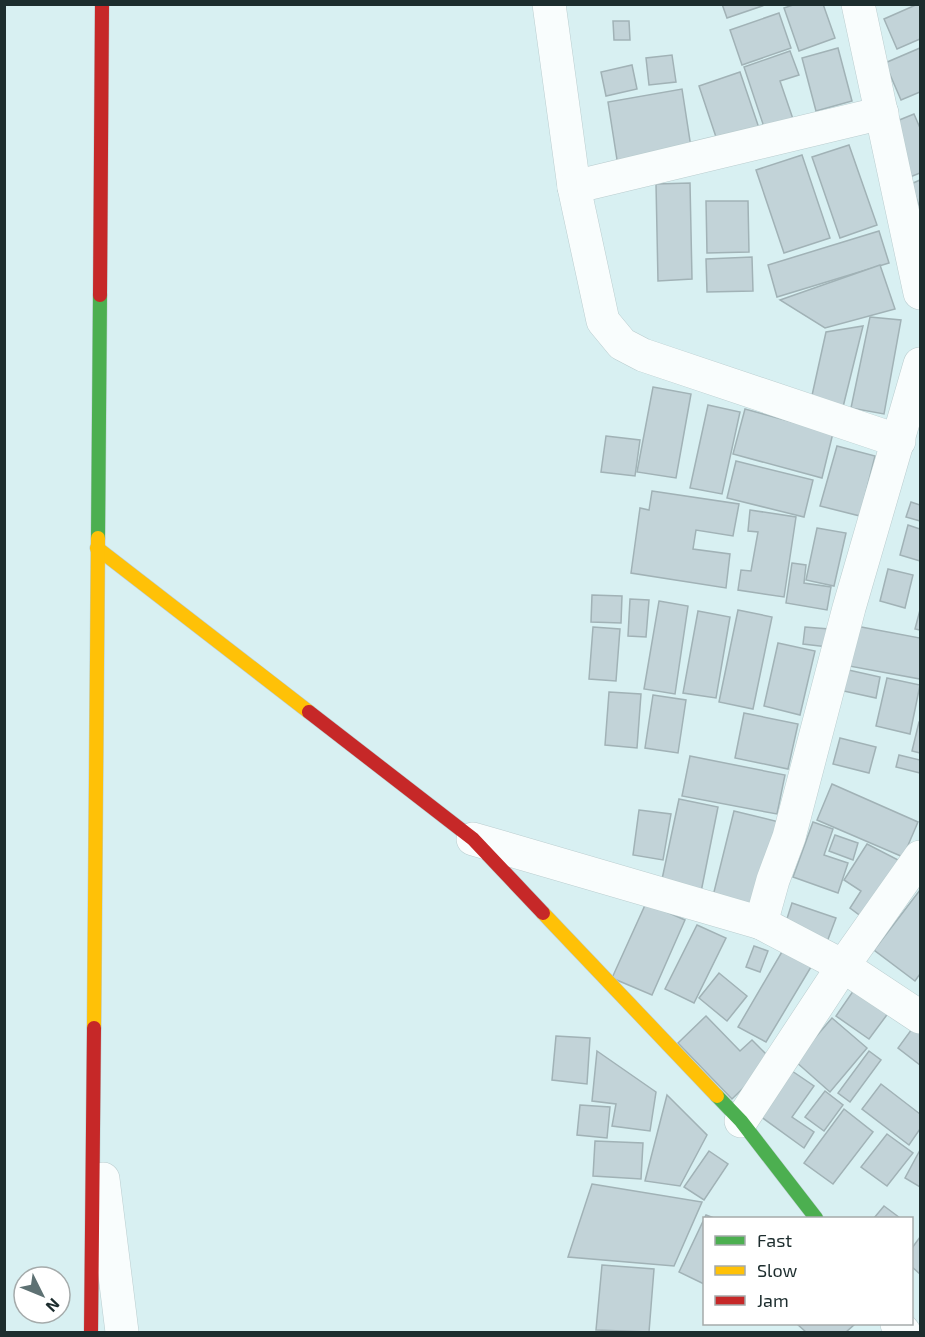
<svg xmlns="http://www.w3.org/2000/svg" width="925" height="1337" viewBox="0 0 925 1337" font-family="'Exo 2',sans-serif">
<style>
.building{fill:#c2d3d8;stroke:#a1b2b6;stroke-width:1.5}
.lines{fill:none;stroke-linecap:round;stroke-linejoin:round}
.street-casing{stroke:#bacdcf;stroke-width:34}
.fast-casing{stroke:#bacdcf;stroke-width:15}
.slow-casing{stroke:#bacdcf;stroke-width:15}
.jam-casing{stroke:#bacdcf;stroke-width:15}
.street{stroke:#f9fdfd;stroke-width:33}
.fast{stroke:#4caf50;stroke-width:14}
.slow{stroke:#ffc107;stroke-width:14}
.jam{stroke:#c62828;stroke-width:14}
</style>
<rect width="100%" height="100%" fill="#d8f0f2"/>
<g class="building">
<path d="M722 4H768L727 18Z"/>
<path d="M796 4H823L835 38 799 51 784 8Z"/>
<path d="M918 4H920V39L897 49 884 19Z"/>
<path d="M779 13 791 48 742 65 730 30Z"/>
<path d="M613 21H629L630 40H614Z"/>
<path d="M838 48 852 101 816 111 802 58Z"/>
<path d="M920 48V92L901 100 885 63Z"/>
<path d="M790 51 799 75 780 81 793 119 765 130 744 67Z"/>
<path d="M672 55 676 82 649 85 646 58Z"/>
<path d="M632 65 637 89 606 96 601 72Z"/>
<path d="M740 72 761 134 720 149 699 86Z"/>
<path d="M682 89 692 154 618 166 608 102Z"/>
<path d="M914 114 920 128V173L910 177 887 125Z"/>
<path d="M849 145 877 225 840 238 812 157Z"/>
<path d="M802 155 830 238 784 253 756 170Z"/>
<path d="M920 180V208L911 184Z"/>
<path d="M690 183 692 279 658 281 656 184Z"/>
<path d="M706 201H748L749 252 707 253Z"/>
<path d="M879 231 889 263 777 297 768 265Z"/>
<path d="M752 257 753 291 707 292 706 259Z"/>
<path d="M880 265 895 309 825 328 780 300Z"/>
<path d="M870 317 901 320 884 414 851 408Z"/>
<path d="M863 326 843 407 811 400 826 332Z"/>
<path d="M653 387 691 394 676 478 637 472Z"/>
<path d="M708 405 740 412 722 494 690 488Z"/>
<path d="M745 409 833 433 822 478 733 454Z"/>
<path d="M606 436 640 440 635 476 601 472Z"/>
<path d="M837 446 875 456 860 516 820 506Z"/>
<path d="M736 461 813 480 804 517 727 498Z"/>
<path d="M652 491 739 504 733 536 696 530 693 549 730 554 726 588 631 573 640 508 649 510Z"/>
<path d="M911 502 920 505V521L906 517Z"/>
<path d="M750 510 796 517 784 597 738 590 741 570 751 571 758 532 748 531Z"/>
<path d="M908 525 920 529V561L900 555Z"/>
<path d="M817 528 846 533 834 586 806 580Z"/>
<path d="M792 563 806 565 804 583 831 587 827 610 786 603Z"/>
<path d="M888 569 913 575 905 608 880 601Z"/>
<path d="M592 595 622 596 621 623 591 622Z"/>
<path d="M630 599 649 600 646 637 628 636Z"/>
<path d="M659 601 688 606 675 694 644 689Z"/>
<path d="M738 610 772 617 753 709 719 702Z"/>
<path d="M920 610V630L915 629Z"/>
<path d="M698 611 730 617 716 698 683 693Z"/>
<path d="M856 626 920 638V679L849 666Z"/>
<path d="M593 627 620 629 616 681 589 679Z"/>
<path d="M805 627 829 629 828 647 803 644Z"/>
<path d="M778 643 815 651 800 715 764 706Z"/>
<path d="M844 669 880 677 876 698 839 690Z"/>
<path d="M887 678 920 685 910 734 876 726Z"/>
<path d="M609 692 641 694 637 748 605 745Z"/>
<path d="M653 695 686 700 678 753 645 748Z"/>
<path d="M744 713 798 724 788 769 735 758Z"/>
<path d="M919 722H920V753L912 751Z"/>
<path d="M840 738 876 747 869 773 833 764Z"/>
<path d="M899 755 920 760V773L896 767Z"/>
<path d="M690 756 785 775 777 814 682 796Z"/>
<path d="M832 784 918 822 903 857 817 820Z"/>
<path d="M679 799 718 807 701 892 661 884Z"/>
<path d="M639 810 671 814 663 860 633 855Z"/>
<path d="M734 811 779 822 758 907 713 896Z"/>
<path d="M813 822 833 829 824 855 848 863 838 893 793 877Z"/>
<path d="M835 835 858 843 853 860 829 851Z"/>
<path d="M867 844 904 863 866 920 850 908 861 891 844 880Z"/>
<path d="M920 890V974L915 981 874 950Z"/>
<path d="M646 903 685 920 652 995 612 978Z"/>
<path d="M792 903 836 918 827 942 784 928Z"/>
<path d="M697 925 726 938 694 1003 665 989Z"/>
<path d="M754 946 768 951 760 972 746 967Z"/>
<path d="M783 950 811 967 766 1042 738 1027Z"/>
<path d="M719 973 747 996 727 1021 699 998Z"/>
<path d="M858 984 892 1008 869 1039 836 1016Z"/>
<path d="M706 1016 740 1051 752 1040 772 1060 732 1099 678 1043Z"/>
<path d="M832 1018 867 1048 830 1092 795 1061Z"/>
<path d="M920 1018V1065L898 1048Z"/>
<path d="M556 1036 590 1038 587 1084 552 1080Z"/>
<path d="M597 1051 656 1092 650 1131 612 1126 616 1104 592 1101Z"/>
<path d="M869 1051 881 1060 850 1102 838 1093Z"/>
<path d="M792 1071 814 1086 792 1117 814 1132 804 1148 760 1116Z"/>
<path d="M881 1084 920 1114V1129L909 1145 862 1109Z"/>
<path d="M825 1091 843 1105 824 1131 805 1117Z"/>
<path d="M667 1095 707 1135 680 1186 645 1181Z"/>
<path d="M580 1105 610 1107 607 1138 577 1135Z"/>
<path d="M844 1109 873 1132 833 1184 804 1163Z"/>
<path d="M887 1134 913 1153 887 1186 861 1167Z"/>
<path d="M595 1141 643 1143 641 1179 593 1176Z"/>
<path d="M920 1150V1187L905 1178Z"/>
<path d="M709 1151 728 1164 704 1200 684 1187Z"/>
<path d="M592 1184 702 1202 674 1266 568 1257Z"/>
<path d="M884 1206 900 1218H874Z"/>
<path d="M706 1215 714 1218H704V1284L679 1272Z"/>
<path d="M920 1237V1274L912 1267V1248Z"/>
<path d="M602 1265 654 1269 649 1332 596 1330Z"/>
<path d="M797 1324H855L846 1332H806Z"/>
</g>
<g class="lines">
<g class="street-casing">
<g id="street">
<path d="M549 4 574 187 603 321 622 344 643 355 899 441"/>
<path d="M858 4 920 293"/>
<path d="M574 187 882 113"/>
<path d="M473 839 761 923 843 966 920 1017"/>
<path d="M761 923 773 880 789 837 849 608 920 364"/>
<path d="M741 1121 843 966 920 857"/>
<path d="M103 1179 122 1332"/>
<path d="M897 1324 904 1332"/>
</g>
</g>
<g class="fast-casing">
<g id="fast">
<path d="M98 538 100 295"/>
<path d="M717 1096 741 1121 816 1218"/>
</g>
</g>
<g class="slow-casing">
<g id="slow">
<path d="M97 548 309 712"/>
<path d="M543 913 717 1096"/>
<path d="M94 1028 98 538"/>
</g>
</g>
<g class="jam-casing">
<g id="jam">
<path d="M100 295 102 4"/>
<path d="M309 712 473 839 543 913"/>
<path d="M91 1332 94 1028"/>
</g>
</g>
<use href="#street" class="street"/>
<use href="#fast" class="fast"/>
<use href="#slow" class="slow"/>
<use href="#jam" class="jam"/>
</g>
<rect width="925" height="1337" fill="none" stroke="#1d2d2e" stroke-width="12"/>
<rect x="703" y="1217" width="210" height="108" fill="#ffffff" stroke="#a5abab" stroke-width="1.5"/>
<rect x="715" y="1236" width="30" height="9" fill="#4caf50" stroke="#a5abab" stroke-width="1.5"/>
<text x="757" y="1247" font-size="18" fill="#1d2d2e">Fast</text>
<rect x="715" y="1266" width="30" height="9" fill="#ffc107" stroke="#a5abab" stroke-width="1.5"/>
<text x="757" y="1277" font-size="18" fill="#1d2d2e">Slow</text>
<rect x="715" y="1296" width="30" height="9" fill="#c62828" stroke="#a5abab" stroke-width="1.5"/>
<text x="757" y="1307" font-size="18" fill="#1d2d2e">Jam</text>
<g transform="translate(42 1295) rotate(133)"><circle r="28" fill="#ffffff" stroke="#a5abab" stroke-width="1.5"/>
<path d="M0-4.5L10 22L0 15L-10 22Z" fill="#5e7173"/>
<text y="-9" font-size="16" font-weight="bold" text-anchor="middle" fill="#1d2d2e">N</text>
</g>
</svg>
